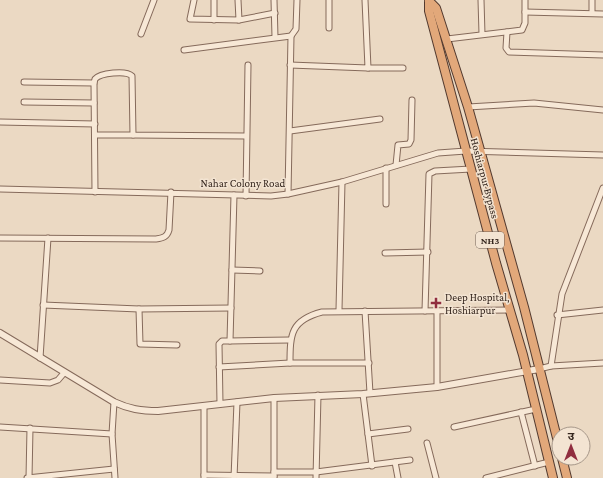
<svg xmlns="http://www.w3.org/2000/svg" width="603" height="478" viewBox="0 0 603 478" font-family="'Crimson Pro','Noto Sans Devanagari',serif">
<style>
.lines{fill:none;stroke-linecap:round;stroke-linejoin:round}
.minor-casing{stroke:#856a5b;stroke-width:7}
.tertiary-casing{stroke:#856a5b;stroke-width:8}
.trunk-casing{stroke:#533a2f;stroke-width:10}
.minor{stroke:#f7e8d6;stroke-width:5}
.tertiary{stroke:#f7e8d6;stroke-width:6}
.trunk{stroke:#e2a87a;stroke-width:8}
.poi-dot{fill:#902e3f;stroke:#f3e4d2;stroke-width:1.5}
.labels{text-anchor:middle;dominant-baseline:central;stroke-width:3;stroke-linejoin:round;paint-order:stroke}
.shield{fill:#f3e4d2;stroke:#6e5f54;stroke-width:1}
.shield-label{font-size:10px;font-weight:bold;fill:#35261e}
.street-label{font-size:11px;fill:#35261e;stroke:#f3e4d2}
.poi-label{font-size:11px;fill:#35261e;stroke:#f3e4d2;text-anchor:start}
</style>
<rect width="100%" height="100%" fill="#ebd9c3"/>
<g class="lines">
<g class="minor-casing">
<g id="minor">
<path d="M194 0 190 19 239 20 238 0"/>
<path d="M274 0 275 37"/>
<path d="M481 0 482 34"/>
<path d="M525 12 603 14"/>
<path d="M592 13V0"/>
<path d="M214 20V0"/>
<path d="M239 20 275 13"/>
<path d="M329 28V0"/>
<path d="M507 32 506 48 509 52 603 55"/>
<path d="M141 34 154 0"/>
<path d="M447 39 522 30 525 23V0"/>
<path d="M184 50 291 36"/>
<path d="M290 65 368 68 365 0"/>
<path d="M368 68H403"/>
<path d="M24 82 94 83"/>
<path d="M24 102 94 103"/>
<path d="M468 107 534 103 603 110"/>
<path d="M0 122 95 124"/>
<path d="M290 131 380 119"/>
<path d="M95 135H133"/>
<path d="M396 165 398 145 409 144 411 140 412 100"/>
<path d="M386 168V204"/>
<path d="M0 189 271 196 288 194 342 182 438 153 466 151 603 155"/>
<path d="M95 192 94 83 95 79C100 73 126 70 132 76L133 135 246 136"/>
<path d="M288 194 291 36 296 29 297 0"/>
<path d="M246 196 248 65"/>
<path d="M0 238 156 239C163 238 167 237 169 230L171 192"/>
<path d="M385 253 428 252"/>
<path d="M232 270 260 271"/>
<path d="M43 305 139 309 231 308"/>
<path d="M139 309 140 344 177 345"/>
<path d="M339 310 342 182"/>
<path d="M365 311 370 393"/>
<path d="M425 311 429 174 435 171 471 169"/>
<path d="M557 315 603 310"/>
<path d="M230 341 290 340"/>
<path d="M40 358 48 238"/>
<path d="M290 363C290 334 291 320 322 312L510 310"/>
<path d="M551 366 562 294 603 188"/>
<path d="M219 367 290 363H369"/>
<path d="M539 369 551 366 603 363"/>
<path d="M0 380 50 383 58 380 64 373"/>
<path d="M437 387V312"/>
<path d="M363 394 372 466"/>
<path d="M274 398V478"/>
<path d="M114 402 112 434 115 478"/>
<path d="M220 404 219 344 222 341H230L234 195"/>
<path d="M204 406V478"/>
<path d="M521 412 535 466"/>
<path d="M0 427 112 434"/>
<path d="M454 427 536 409"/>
<path d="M368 434 408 429"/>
<path d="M427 443 436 478"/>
<path d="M395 462 398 478"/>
<path d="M274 472H316L410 460"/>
<path d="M204 475 274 476"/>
<path d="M27 478 114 469"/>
<path d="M29 478 30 428"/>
<path d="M234 478 237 402"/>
<path d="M316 478 318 395"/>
<path d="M486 478 549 462"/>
</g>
</g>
<g class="tertiary-casing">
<path id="tertiary" d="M0 333 114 402C129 409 141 411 158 411L274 398 363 394 437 387 539 369"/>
</g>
<g class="trunk-casing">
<g id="trunk">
<path d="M429 0V11L496 263 523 355 553 478"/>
<path d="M429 1 436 8 468 107 524 307 559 446"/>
<path d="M562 458 567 478"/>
</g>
</g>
<use href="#minor" class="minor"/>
<use href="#tertiary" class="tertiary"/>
<use href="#trunk" class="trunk"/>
</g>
<path class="poi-dot" d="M434 297h4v4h4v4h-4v4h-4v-4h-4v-4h4z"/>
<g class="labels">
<rect class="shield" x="476" y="232" width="28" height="16" rx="3"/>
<g class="shield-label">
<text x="490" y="240">NH3</text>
</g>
<g class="street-label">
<text transform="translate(485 178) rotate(75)">Hoshiarpur Bypass</text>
<text x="243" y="183">Nahar Colony Road</text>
</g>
<g class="poi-label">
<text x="445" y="297">Deep Hospital,<tspan x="445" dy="13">Hoshiarpur</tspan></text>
</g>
</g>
<g transform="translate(571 446)"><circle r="19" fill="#f3e4d2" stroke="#a7988a"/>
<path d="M0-3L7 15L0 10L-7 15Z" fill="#902e3f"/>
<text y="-6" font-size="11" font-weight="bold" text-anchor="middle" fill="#35261e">उ</text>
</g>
</svg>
